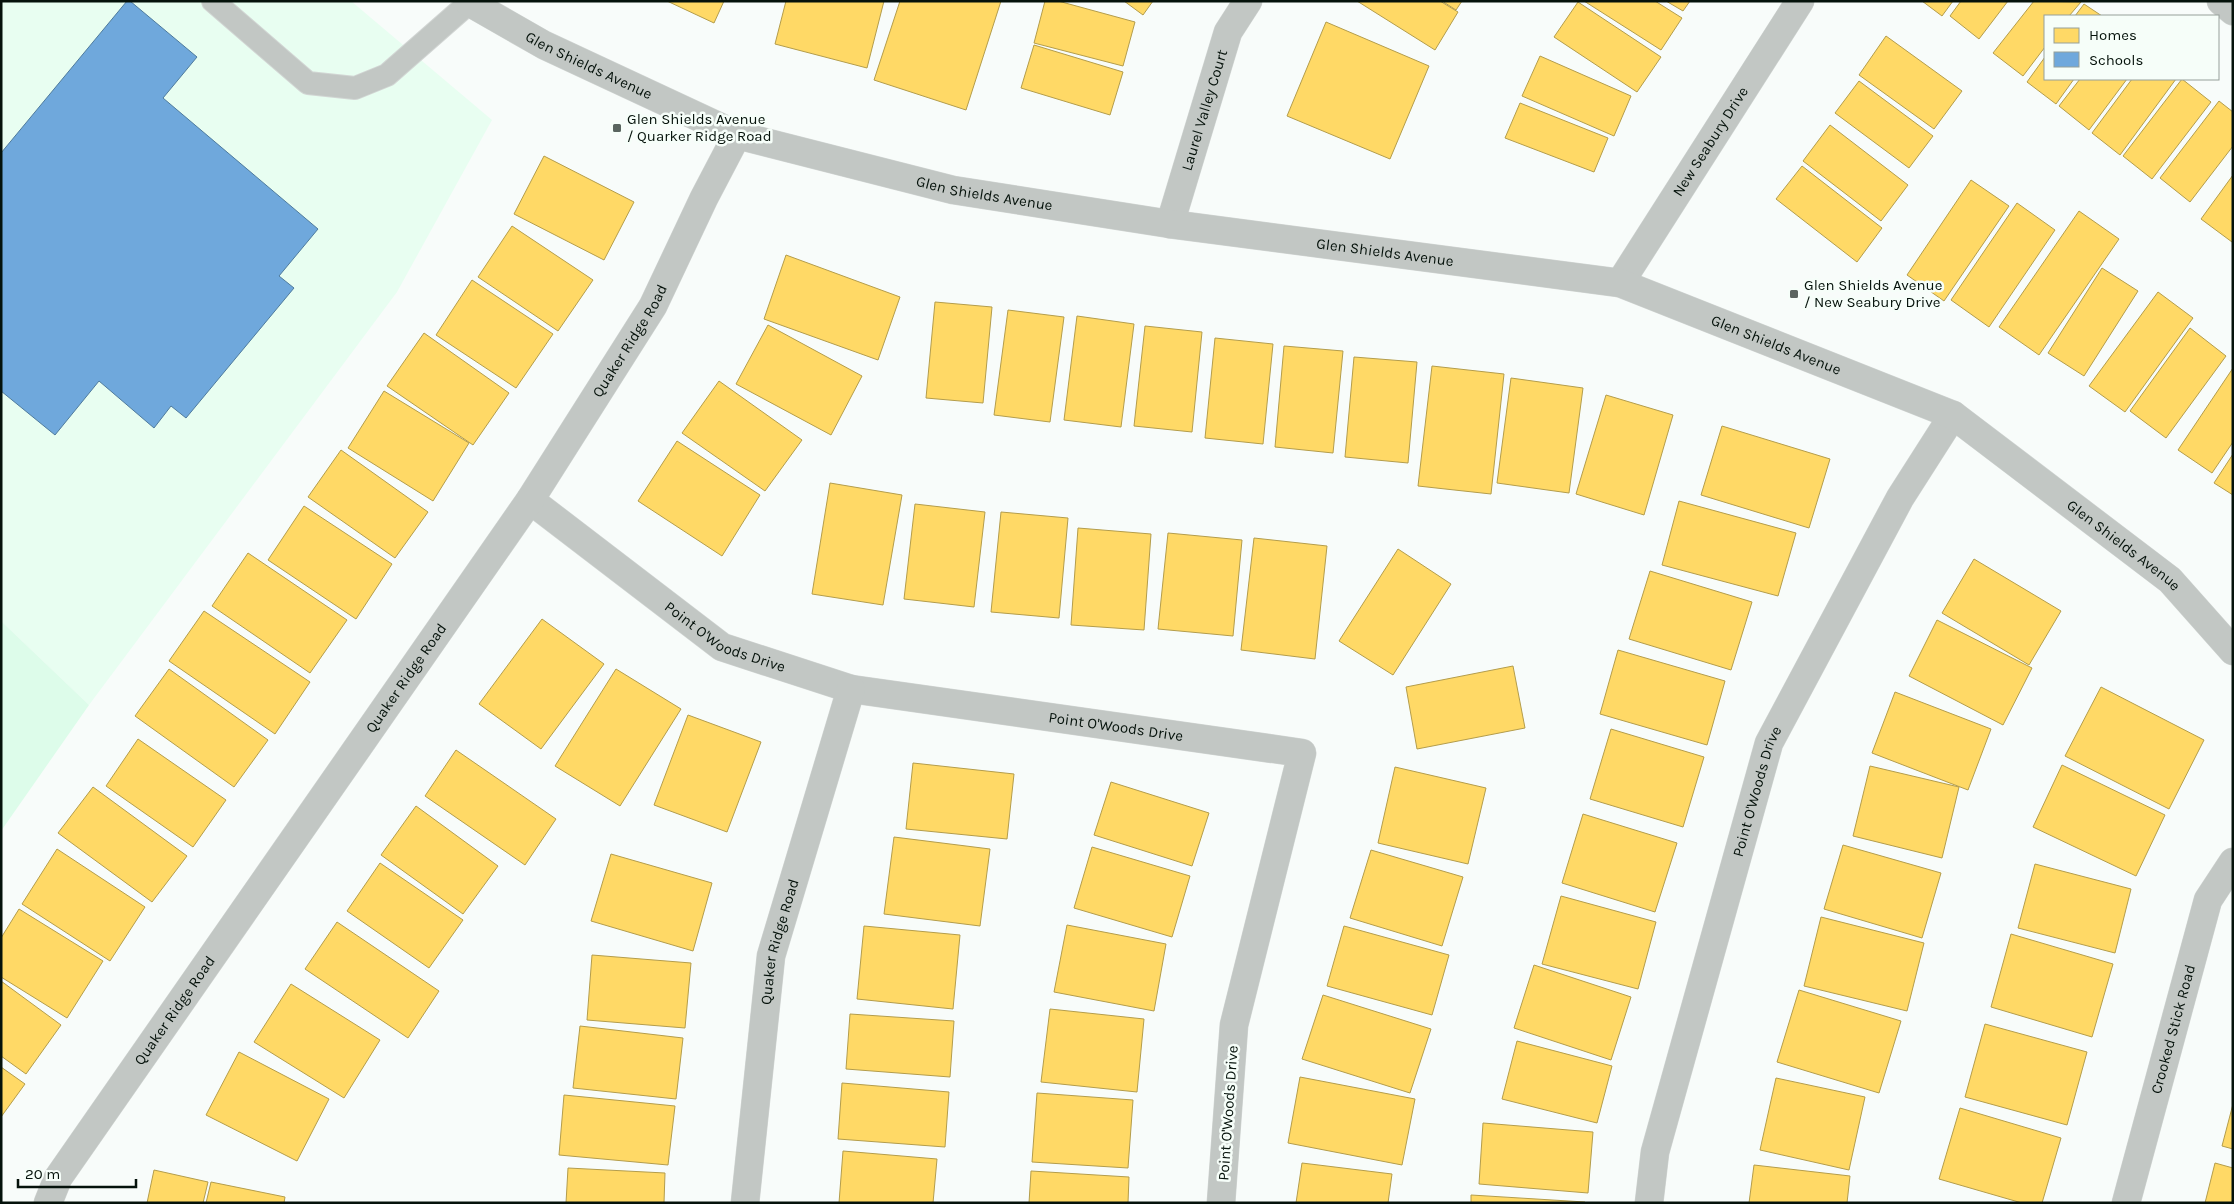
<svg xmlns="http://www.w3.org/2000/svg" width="2234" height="1204" viewBox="0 0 2234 1204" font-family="Karla,sans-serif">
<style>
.built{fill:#e8fef1}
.green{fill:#ddfcea}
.homes{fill:#ffd966;stroke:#b49d4b}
.schools{fill:#6fa8dc;stroke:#4f7b9d}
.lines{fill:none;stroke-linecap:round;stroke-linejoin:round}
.service-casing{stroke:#d2d6d4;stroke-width:24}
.minor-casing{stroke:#d2d6d4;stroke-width:29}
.tertiary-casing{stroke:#d2d6d4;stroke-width:29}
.service{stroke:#c2c7c4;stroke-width:22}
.minor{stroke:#c2c7c4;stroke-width:28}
.tertiary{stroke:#c2c7c4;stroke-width:28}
.poi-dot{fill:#5a645f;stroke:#f6fef9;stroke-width:2}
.labels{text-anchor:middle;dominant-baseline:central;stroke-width:5;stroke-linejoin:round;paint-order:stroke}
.street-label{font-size:15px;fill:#05120b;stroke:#f6fef9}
.poi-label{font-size:15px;fill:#05120b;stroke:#f6fef9;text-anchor:start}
</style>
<rect width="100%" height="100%" fill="#f8fcfa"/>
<path class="built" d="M1 1H351L492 120 397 292 89 705 1 621Z"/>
<path class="green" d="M1 621 89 705 1 831Z"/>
<g class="homes">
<path d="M667 1H724L714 23Z"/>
<path d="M786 1H884L867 68 775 44Z"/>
<path d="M900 1H1001L966 110 874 80Z"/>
<path d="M1045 1H1058L1135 22 1123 66 1034 43Z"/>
<path d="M1124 1H1153L1143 15Z"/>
<path d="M1357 1H1440L1458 12 1435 50Z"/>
<path d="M1442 1H1462L1456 10Z"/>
<path d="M1584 1H1655L1682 18 1661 50Z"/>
<path d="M1666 1H1690L1683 11Z"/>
<path d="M1922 1H1953L1942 16Z"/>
<path d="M1961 1H2008L1979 39 1950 16Z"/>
<path d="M2034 1 2081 2 2069 16H2045V47L2023 76 1993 53Z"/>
<path d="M1578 2 1661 57 1637 92 1554 37Z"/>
<path d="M2084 4 2102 16H2075Z"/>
<path d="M1326 22 1429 66 1390 159 1287 116Z"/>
<path d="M1886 36 1962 91 1934 129 1859 75Z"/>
<path d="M1034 45 1123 72 1110 115 1021 88Z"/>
<path d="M1540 56 1631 96 1614 136 1522 96Z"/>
<path d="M2045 57V79H2074L2056 104 2027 82Z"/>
<path d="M2080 79H2127L2089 130 2059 106Z"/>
<path d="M2132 79H2176L2120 155 2092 133Z"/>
<path d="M2182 79 2211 102 2152 179 2123 156Z"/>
<path d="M1859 81 1933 136 1909 168 1835 113Z"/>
<path d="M2219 101 2233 112V146L2190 202 2160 178Z"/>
<path d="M1520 103 1608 138 1594 172 1505 138Z"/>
<path d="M1830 125 1908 185 1881 221 1803 161Z"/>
<path d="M544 156 634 202 604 260 514 214Z"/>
<path d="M1802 166 1882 228 1857 262 1776 199Z"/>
<path d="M2233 175V241L2232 242 2201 219Z"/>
<path d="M1971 180 2009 206 1944 301 1907 275Z"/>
<path d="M2017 203 2055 230 1989 327 1951 300Z"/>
<path d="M2079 211 2119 239 2039 355 1999 327Z"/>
<path d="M512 226 593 280 558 331 478 277Z"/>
<path d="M786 255 900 297 878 360 764 319Z"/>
<path d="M2102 268 2138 291 2084 376 2048 353Z"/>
<path d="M472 280 553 334 516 388 436 335Z"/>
<path d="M2158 292 2193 318 2125 412 2089 386Z"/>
<path d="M935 302 992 307 983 403 926 398Z"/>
<path d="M1008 310 1064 317 1050 422 994 415Z"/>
<path d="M1077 316 1134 324 1121 427 1064 420Z"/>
<path d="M768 325 862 376 831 435 736 384Z"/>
<path d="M1145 326 1202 332 1192 432 1134 426Z"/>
<path d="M2190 328 2226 356 2166 438 2130 411Z"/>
<path d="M424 333 509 393 473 445 387 386Z"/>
<path d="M1215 338 1273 344 1263 444 1205 438Z"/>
<path d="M1284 346 1343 351 1333 453 1275 447Z"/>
<path d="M1354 357 1417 362 1408 463 1345 457Z"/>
<path d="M1432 366 1504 374 1491 494 1418 486Z"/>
<path d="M2233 368V442L2212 473 2178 450Z"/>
<path d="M1511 378 1583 388 1569 493 1497 483Z"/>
<path d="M719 381 802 440 765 491 682 433Z"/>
<path d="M384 391 469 443 433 501 348 448Z"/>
<path d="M1606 395 1673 415 1644 515 1576 494Z"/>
<path d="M1722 426 1830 459 1809 528 1701 495Z"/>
<path d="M677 441 760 495 722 556 638 501Z"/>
<path d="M341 450 428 512 395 558 308 497Z"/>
<path d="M2233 454V495L2214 483Z"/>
<path d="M830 483 902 495 883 605 812 594Z"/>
<path d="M1679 501 1796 533 1778 596 1662 565Z"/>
<path d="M915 504 985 512 974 607 904 599Z"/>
<path d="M304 506 392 564 356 619 268 560Z"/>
<path d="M1001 512 1068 518 1059 618 991 612Z"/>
<path d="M1078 528 1151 534 1144 630 1071 625Z"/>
<path d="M1168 533 1242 540 1233 636 1158 629Z"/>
<path d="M1254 538 1327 546 1315 659 1241 650Z"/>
<path d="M1398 549 1451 584 1393 675 1339 641Z"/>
<path d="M248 553 347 620 310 673 212 606Z"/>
<path d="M1974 559 2061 611 2029 665 1942 613Z"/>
<path d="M1650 571 1752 602 1731 670 1629 639Z"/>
<path d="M204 611 310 682 275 734 169 661Z"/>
<path d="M542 619 604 664 541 749 479 704Z"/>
<path d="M1937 620 2032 668 2003 725 1909 676Z"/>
<path d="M1618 650 1725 681 1707 745 1600 714Z"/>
<path d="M1513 666 1525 728 1417 749 1406 687Z"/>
<path d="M169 669 268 740 234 787 135 716Z"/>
<path d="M616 669 681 709 620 806 555 766Z"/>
<path d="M2101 687 2204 740 2169 809 2065 756Z"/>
<path d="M1895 692 1991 729 1968 790 1872 753Z"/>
<path d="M688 715 761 742 727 832 654 805Z"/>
<path d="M1611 729 1704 757 1683 827 1590 799Z"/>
<path d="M138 739 226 800 193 847 106 786Z"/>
<path d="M456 750 556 819 525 865 425 796Z"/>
<path d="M913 763 1014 774 1007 839 906 829Z"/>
<path d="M2062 765 2165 815 2136 876 2033 827Z"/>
<path d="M1870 766 1959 787 1942 858 1853 836Z"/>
<path d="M1395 767 1486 788 1468 864 1378 843Z"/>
<path d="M1111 782 1209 813 1192 866 1094 835Z"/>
<path d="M93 787 187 856 152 902 58 833Z"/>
<path d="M416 806 498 866 463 914 381 855Z"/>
<path d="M1583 814 1677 843 1655 912 1562 883Z"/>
<path d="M894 837 990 849 980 926 884 914Z"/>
<path d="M1843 845 1941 873 1922 938 1824 909Z"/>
<path d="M1092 847 1190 876 1172 937 1074 908Z"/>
<path d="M57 849 145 907 110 961 22 904Z"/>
<path d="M1371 850 1463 877 1442 946 1350 918Z"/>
<path d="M611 854 712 883 693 951 591 921Z"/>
<path d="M380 863 463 920 429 968 347 911Z"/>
<path d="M2035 864 2131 889 2115 953 2018 928Z"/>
<path d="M1561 896 1656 922 1638 989 1542 964Z"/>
<path d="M19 909 103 961 67 1018 1 977V938Z"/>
<path d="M1821 917 1924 943 1907 1011 1804 986Z"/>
<path d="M337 922 439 991 408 1038 305 969Z"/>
<path d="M1067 925 1166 944 1154 1011 1054 992Z"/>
<path d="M864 926 960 935 953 1009 857 999Z"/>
<path d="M1344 926 1449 955 1432 1015 1327 986Z"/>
<path d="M2011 934 2113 964 2092 1037 1991 1007Z"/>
<path d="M592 955 691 963 685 1028 587 1020Z"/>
<path d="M1534 965 1631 997 1611 1060 1514 1028Z"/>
<path d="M1 981 61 1025 26 1074 1 1056Z"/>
<path d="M291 984 380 1040 344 1098 254 1042Z"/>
<path d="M1799 990 1901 1021 1879 1093 1777 1062Z"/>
<path d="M1323 995 1431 1029 1410 1093 1302 1059Z"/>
<path d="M1050 1009 1144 1019 1137 1092 1041 1082Z"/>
<path d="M850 1014 954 1021 950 1077 846 1069Z"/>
<path d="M1985 1024 2087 1052 2067 1125 1965 1097Z"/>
<path d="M580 1026 683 1038 676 1099 573 1088Z"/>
<path d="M1517 1041 1612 1066 1597 1123 1502 1099Z"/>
<path d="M239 1052 329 1099 297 1161 206 1115Z"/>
<path d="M1 1067 25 1084 1 1117Z"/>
<path d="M1300 1077 1415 1099 1402 1165 1288 1143Z"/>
<path d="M1776 1078 1865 1097 1849 1170 1760 1150Z"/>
<path d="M842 1083 949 1092 945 1147 838 1139Z"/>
<path d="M1037 1093 1133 1100 1128 1168 1032 1162Z"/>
<path d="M564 1095 675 1106 668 1165 559 1155Z"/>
<path d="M2233 1104V1149L2222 1146Z"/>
<path d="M1960 1108 2061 1138 2042 1203H2022L1939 1179Z"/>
<path d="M1483 1123 1593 1132 1588 1193 1479 1184Z"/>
<path d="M843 1151 937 1159 933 1203H839Z"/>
<path d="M1302 1163 1392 1174 1388 1203H1296Z"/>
<path d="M2215 1163 2233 1168V1203H2205Z"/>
<path d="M1754 1165 1850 1176 1847 1203H1749Z"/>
<path d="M568 1168 665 1173 664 1203H566Z"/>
<path d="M154 1170 208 1182 203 1203H147Z"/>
<path d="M1031 1171 1129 1177 1128 1203H1029Z"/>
<path d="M211 1182 285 1197 284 1203H206Z"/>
<path d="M1471 1195 1585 1202V1203H1471Z"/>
</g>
<path class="schools" d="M127 1H130L197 57 163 98 318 229 279 276 294 288 186 418 171 406 154 428 99 381 55 435 1 391V153Z"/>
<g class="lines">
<g class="service-casing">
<path id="service" d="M213 1 308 83 355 88 387 75 469 3"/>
</g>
<g class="minor-casing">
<g id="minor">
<path d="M2221 1 2233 11"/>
<path id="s1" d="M1170 224 1228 32 1248 1"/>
<path id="s2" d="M1620 283 1800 1"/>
<path id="s3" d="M530 500 722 647 851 689 1302 753 1234 1025 1221 1203"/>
<path id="s4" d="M48 1203 58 1178 530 500 653 306 704 198 737 135"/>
<path id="s5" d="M745 1203 771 956 851 689"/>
<path id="s6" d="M1649 1203 1655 1152 1769 743 1900 498 1953 415"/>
<path id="s7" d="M2126 1203 2208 900 2233 862"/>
</g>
</g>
<g class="tertiary-casing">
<g id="tertiary">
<path id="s8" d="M467 1 544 45 737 135 953 190 1170 224 1620 283 1953 415 2170 580 2233 651"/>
</g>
</g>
<use href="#service" class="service"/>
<use href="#minor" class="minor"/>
<use href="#tertiary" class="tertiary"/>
</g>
<g class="poi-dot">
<rect x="612" y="123" width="10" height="10" rx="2.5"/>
<rect x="1789" y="289" width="10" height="10" rx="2.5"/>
</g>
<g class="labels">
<g class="street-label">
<text stroke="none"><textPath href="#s8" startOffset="138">Glen Shields Avenue</textPath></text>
<text stroke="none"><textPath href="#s1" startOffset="119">Laurel Valley Court</textPath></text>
<text stroke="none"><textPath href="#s2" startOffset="168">New Seabury Drive</textPath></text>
<text stroke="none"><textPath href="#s8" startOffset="556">Glen Shields Avenue</textPath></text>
<text stroke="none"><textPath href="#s8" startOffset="961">Glen Shields Avenue</textPath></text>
<text stroke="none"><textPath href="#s4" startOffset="1041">Quaker Ridge Road</textPath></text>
<text stroke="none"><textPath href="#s8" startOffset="1366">Glen Shields Avenue</textPath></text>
<text stroke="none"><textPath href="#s8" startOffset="1771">Glen Shields Avenue</textPath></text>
<text stroke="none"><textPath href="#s3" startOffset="240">Point O'Woods Drive</textPath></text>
<text stroke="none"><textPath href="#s4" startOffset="636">Quaker Ridge Road</textPath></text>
<text stroke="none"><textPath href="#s3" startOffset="645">Point O'Woods Drive</textPath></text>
<text stroke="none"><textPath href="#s6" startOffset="426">Point O'Woods Drive</textPath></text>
<text stroke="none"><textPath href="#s5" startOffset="264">Quaker Ridge Road</textPath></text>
<text stroke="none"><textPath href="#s4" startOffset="231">Quaker Ridge Road</textPath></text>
<text stroke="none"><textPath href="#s7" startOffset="180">Crooked Stick Road</textPath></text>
<text transform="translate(1228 1113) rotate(-86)">Point O'Woods Drive</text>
</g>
<g class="poi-label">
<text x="627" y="119">Glen Shields Avenue<tspan x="627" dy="17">/ Quarker Ridge Road</tspan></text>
<text x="1804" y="285">Glen Shields Avenue<tspan x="1804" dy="17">/ New Seabury Drive</tspan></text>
</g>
</g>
<rect width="2234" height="1204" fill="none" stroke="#05120b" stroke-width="5"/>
<rect x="2044" y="15" width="175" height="65" fill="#f6fef9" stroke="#96a09a"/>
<rect x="2054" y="28" width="25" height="15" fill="#ffd966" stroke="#96a09a"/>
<text x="2089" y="40" font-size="15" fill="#05120b">Homes</text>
<rect x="2054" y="52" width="25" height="15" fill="#6fa8dc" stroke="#96a09a"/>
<text x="2089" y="65" font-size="15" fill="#05120b">Schools</text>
<path d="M18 1179v8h118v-8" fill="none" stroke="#05120b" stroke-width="2.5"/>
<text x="25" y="1179" font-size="15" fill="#05120b" stroke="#f6fef9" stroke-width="4" paint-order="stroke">20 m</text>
</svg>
